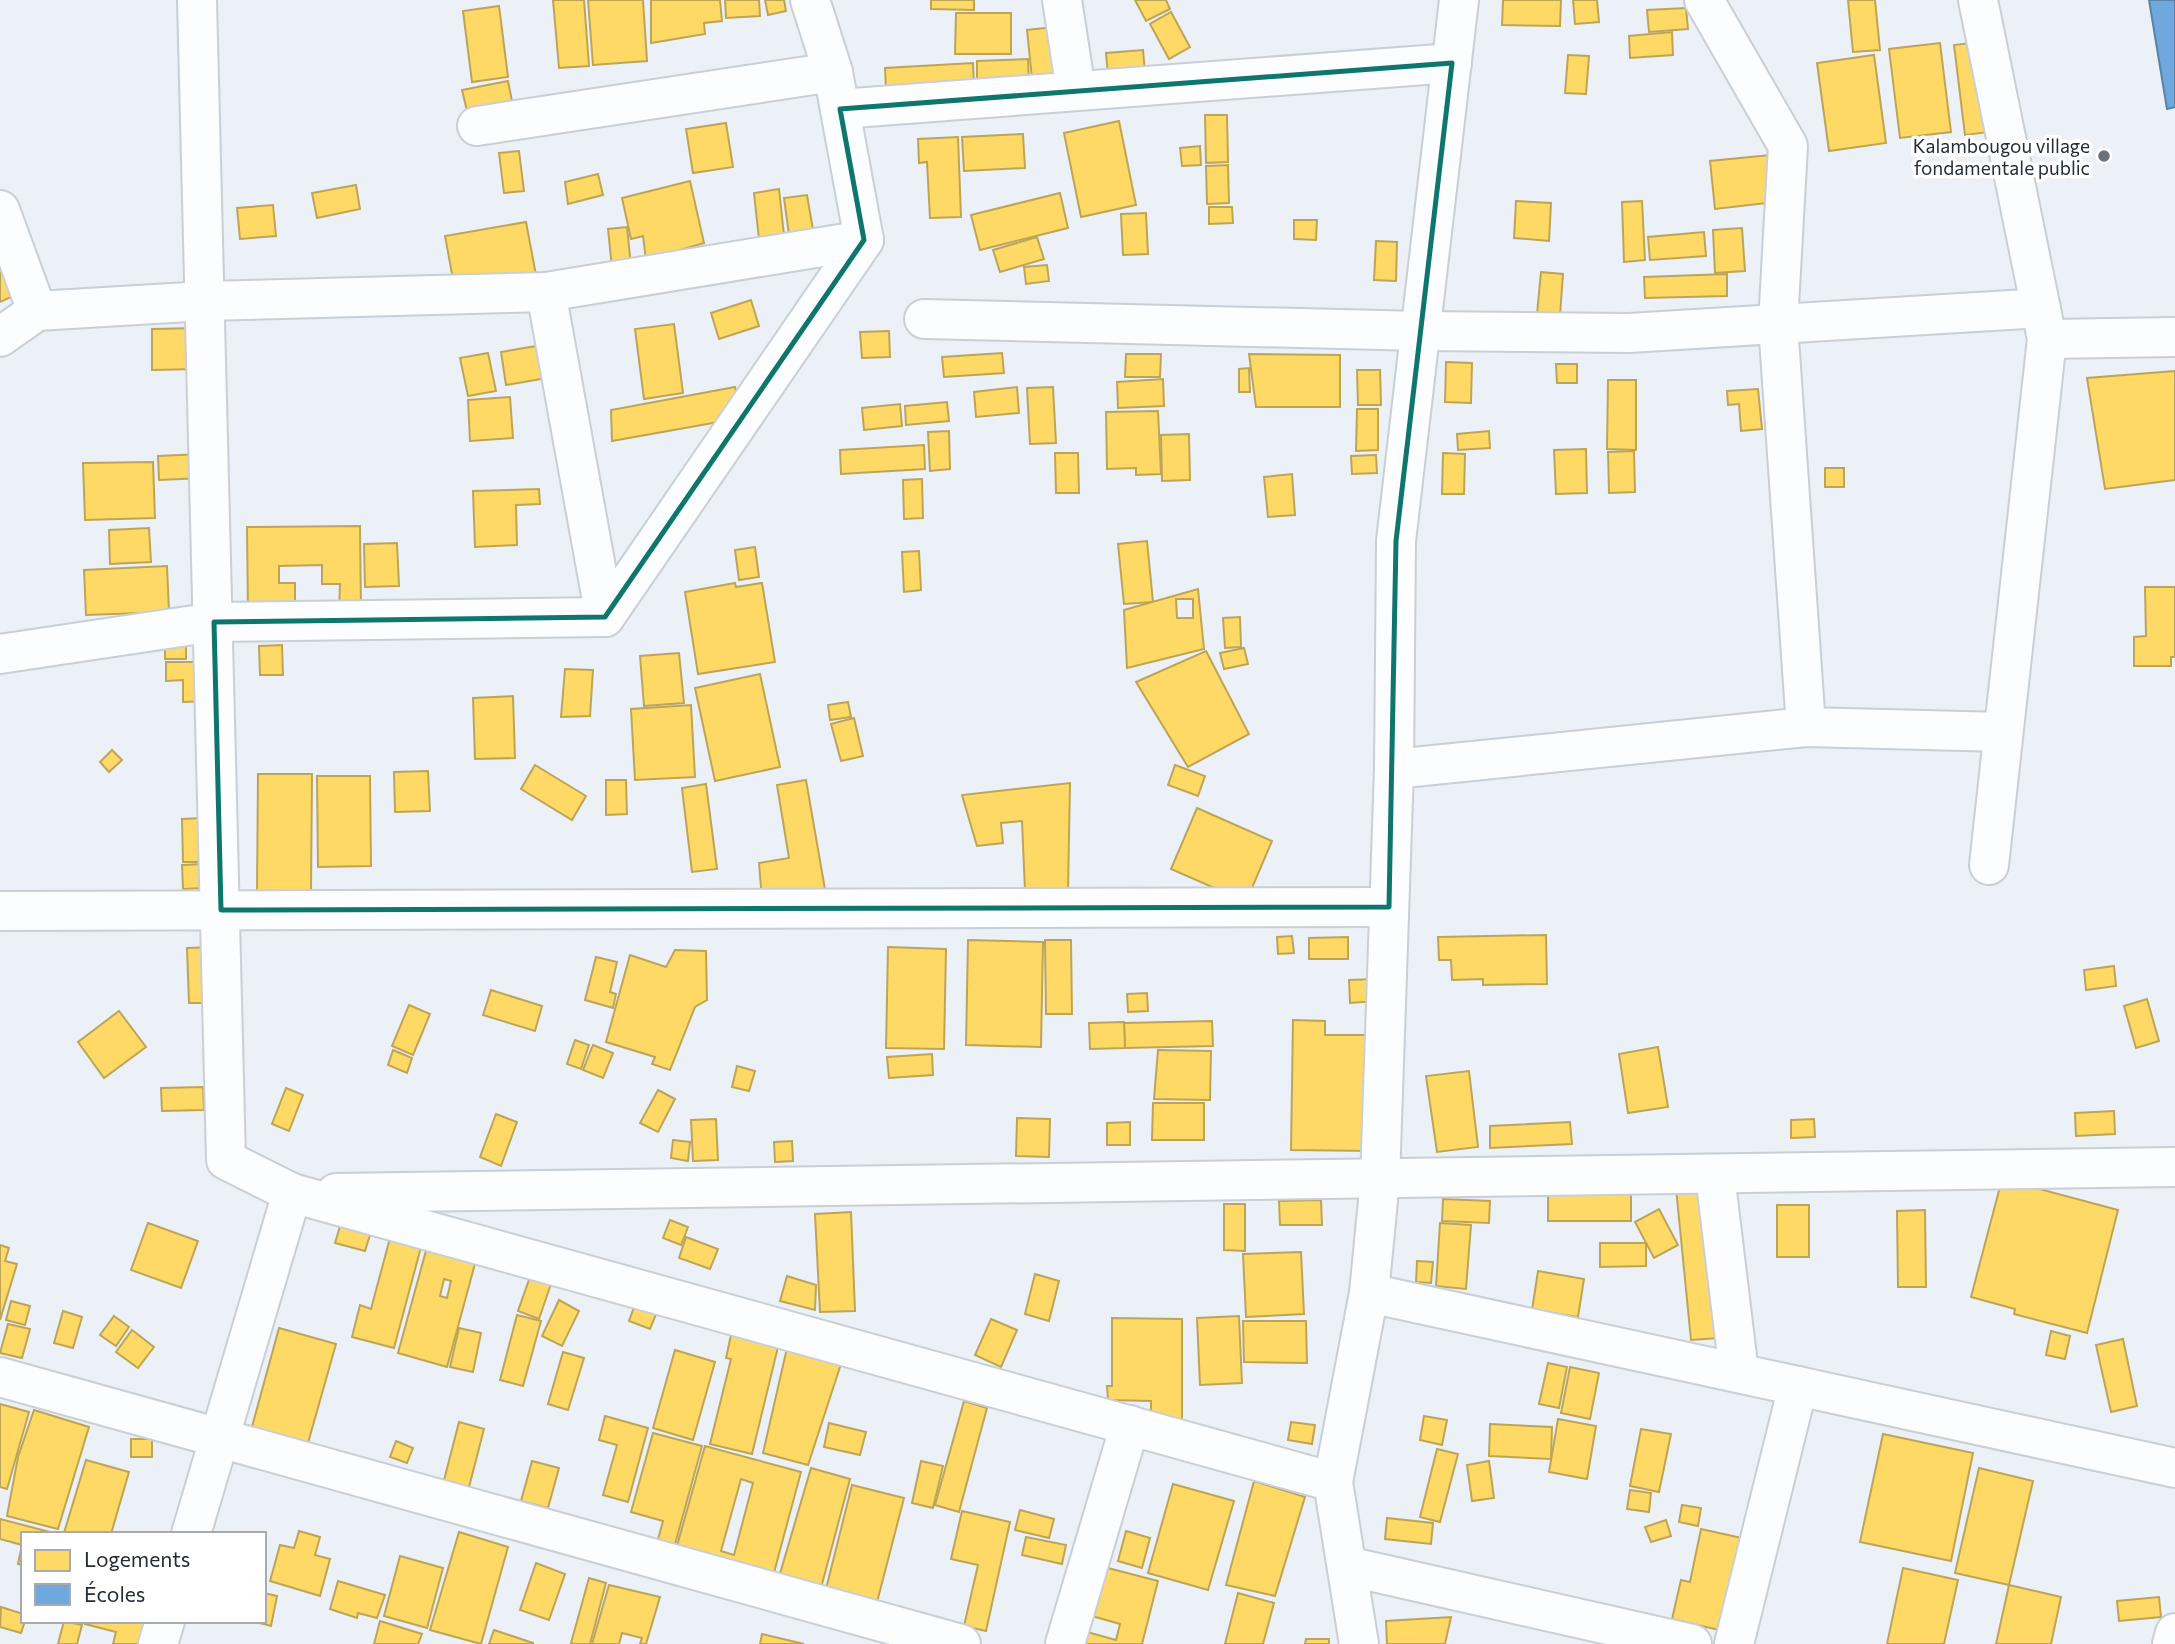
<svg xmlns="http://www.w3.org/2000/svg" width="2175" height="1644" viewBox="0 0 2175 1644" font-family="Commissioner,sans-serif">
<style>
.homes{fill:#ffd966;stroke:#bda558;stroke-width:2;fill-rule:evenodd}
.schools{fill:#6fa8dc;stroke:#5883aa;stroke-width:2}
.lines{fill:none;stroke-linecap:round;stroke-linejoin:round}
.minor-casing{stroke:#c8cfd6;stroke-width:42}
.minor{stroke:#fcfdfe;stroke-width:38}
.marked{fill:none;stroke:#0f766e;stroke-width:5;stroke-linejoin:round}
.poi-dot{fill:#69727a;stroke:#fff;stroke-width:2.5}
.labels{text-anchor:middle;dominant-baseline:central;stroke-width:7;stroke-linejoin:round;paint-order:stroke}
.poi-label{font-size:19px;fill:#232d37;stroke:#fff;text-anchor:end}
</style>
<rect width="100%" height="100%" fill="#ecf1f7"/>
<g class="homes">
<path d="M553 0H584L589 66 559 68Z"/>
<path d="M588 0H643L647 61 593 65Z"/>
<path d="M651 0H720L722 21 704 23 705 34 651 43Z"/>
<path d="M725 0H759L760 16 726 18Z"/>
<path d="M765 0H784L786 11 768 15Z"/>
<path d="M931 0H974V10L931 9Z"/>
<path d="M1135 0H1166L1170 9 1146 21Z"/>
<path d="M1503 0H1561L1560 26 1502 25Z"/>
<path d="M1573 0H1597L1599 22 1575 24Z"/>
<path d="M1848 0H1875L1880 50 1853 52Z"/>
<path d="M499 6 508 77 472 82 463 11Z"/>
<path d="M1686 8 1688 29 1649 32 1647 10Z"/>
<path d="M1171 12 1190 47 1169 59 1150 24Z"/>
<path d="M956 13H1011V54H955Z"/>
<path d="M1053 27 1059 76 1032 79 1027 30Z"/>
<path d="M1672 32 1673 55 1630 58 1629 36Z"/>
<path d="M1978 42 1989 132 1965 135 1954 45Z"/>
<path d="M1940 43 1951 132 1900 138 1889 49Z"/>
<path d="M1143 50 1145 72 1108 75 1106 53Z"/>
<path d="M1568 55 1589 56 1586 94 1565 93Z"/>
<path d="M1874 55 1886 143 1829 151 1817 63Z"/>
<path d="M1028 59 1029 83 977 85V61Z"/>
<path d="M973 63 974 87 886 91 885 68Z"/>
<path d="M508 81 512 101 467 111 462 90Z"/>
<path d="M1205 115H1227L1228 162 1206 163Z"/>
<path d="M1119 121 1136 205 1081 217 1064 133Z"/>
<path d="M726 123 733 167 693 173 686 129Z"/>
<path d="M1023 134 1025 168 964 171 962 137Z"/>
<path d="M958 137 961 217 930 218 927 162 919 163 918 139Z"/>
<path d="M1200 146 1201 165 1182 166 1180 148Z"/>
<path d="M519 151 524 191 504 193 499 153Z"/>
<path d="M1770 155 1775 202 1715 209 1710 161Z"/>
<path d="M1228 165 1229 203 1207 204 1206 166Z"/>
<path d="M598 174 603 195 568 204 565 182Z"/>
<path d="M690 181 704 243 646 260 643 236 631 239 622 198Z"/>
<path d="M356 185 360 209 317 218 312 193Z"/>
<path d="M779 189 784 235 759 239 754 193Z"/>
<path d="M1060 193 1068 228 980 250 971 215Z"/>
<path d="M807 195 817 253 792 257 784 198Z"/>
<path d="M1516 201 1551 203 1549 241 1514 238Z"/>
<path d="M1642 201 1645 260 1624 262 1622 202Z"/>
<path d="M273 205 276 236 240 239 237 208Z"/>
<path d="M1209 207H1232L1233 223 1209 224Z"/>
<path d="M1146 213 1148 254 1123 255 1121 214Z"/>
<path d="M1294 220H1317L1316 240 1294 239Z"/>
<path d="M526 222 536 275 455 290 445 236Z"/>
<path d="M627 227 631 266 612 268 608 229Z"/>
<path d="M1742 228 1745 271 1715 273 1713 230Z"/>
<path d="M1704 232 1706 256 1650 260 1648 237Z"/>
<path d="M1037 237 1044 259 1000 272 993 250Z"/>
<path d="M1376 241 1397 242 1396 281 1374 280Z"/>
<path d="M0 254 20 293 0 302Z"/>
<path d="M1047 265 1049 281 1026 284 1024 267Z"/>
<path d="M1541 272 1563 274 1560 315 1537 314Z"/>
<path d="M1727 274V296L1645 298 1644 277Z"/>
<path d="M751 300 759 326 719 339 711 313Z"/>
<path d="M674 324 683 393 644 399 635 329Z"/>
<path d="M198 328V369L152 370V329Z"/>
<path d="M889 331 890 357 862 358 860 332Z"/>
<path d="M542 345 547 378 506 385 501 352Z"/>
<path d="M488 353 496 391 468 396 460 358Z"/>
<path d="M1002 353 1004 373 944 377 942 357Z"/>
<path d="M1126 354H1161L1160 377H1125Z"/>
<path d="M1249 354 1340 355V407H1256Z"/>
<path d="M1446 362 1472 363 1471 403 1445 402Z"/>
<path d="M1556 364H1577V383H1557Z"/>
<path d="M1249 368 1250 392H1239V369Z"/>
<path d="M1357 370H1380L1381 405H1358Z"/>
<path d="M2175 371V480L2105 489 2087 378Z"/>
<path d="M1163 379 1164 406 1118 408 1117 382Z"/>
<path d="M1608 380H1636V450L1607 449Z"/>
<path d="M735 387 741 418 612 441 611 410Z"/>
<path d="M1017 387 1019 413 976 417 974 392Z"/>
<path d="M1053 387 1056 443 1030 444 1027 388Z"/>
<path d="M1758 389 1762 429 1741 431 1739 404 1728 405 1727 391Z"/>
<path d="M510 397 513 438 470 441 468 400Z"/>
<path d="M947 402 949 421 906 425 905 406Z"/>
<path d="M900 404 902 426 864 430 862 408Z"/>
<path d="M1357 409H1378V450L1356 451Z"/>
<path d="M1158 411 1161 474 1136 475V468L1107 469 1106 412Z"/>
<path d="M949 431 950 469 930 471 928 432Z"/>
<path d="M1489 431 1490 448 1458 450 1457 434Z"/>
<path d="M1189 434 1190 480 1162 481 1161 435Z"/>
<path d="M924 445 925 469 841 474 840 450Z"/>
<path d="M1586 449 1587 493 1556 494 1554 450Z"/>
<path d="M1634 451 1635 492 1609 493 1608 452Z"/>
<path d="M1055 453H1078L1079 493H1056Z"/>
<path d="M1443 453 1465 454 1464 494H1442Z"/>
<path d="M203 454 204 478 159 480 158 456Z"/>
<path d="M1376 455 1377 473 1352 474 1351 456Z"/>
<path d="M153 462 155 518 85 520 83 463Z"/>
<rect x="1825" y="468" width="19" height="19"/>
<path d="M1292 474 1295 515 1268 517 1264 477Z"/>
<path d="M922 479 923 518 904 519 903 480Z"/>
<path d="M539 489 540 504 516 505 517 545 475 547 473 491Z"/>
<path d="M360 526 361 612H339L340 584H322V565L279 566V583H295V612L248 613 247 527Z"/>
<path d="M149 528 151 562 110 564 109 530Z"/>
<path d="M1147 541 1153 602 1124 604 1118 544Z"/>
<path d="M397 543 399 586 365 587 364 544Z"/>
<path d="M755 547 759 577 739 580 735 550Z"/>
<path d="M919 551 921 590 904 592 902 552Z"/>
<path d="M167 566 169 612 86 615 84 570Z"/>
<path d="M735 583 736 587 762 583 775 662 698 674 685 592Z"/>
<path d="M2145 587H2175V657H2171V666H2134V637L2146 636Z"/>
<path d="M1198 589 1204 649 1127 668 1124 610ZM1176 599H1193V618H1177Z"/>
<path d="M1240 617 1241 647 1225 648 1223 618Z"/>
<path d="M186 642V659H165V643Z"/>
<path d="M282 645 283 675H260L259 646Z"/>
<path d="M1244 648 1248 664 1224 669 1220 653Z"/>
<path d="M1206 651 1249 734 1188 767 1136 682Z"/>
<path d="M679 653 684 703 644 706 640 656Z"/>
<path d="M166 662H208L209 701 183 702V680L166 681Z"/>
<path d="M565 669 593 670 590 716 561 717Z"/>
<path d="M760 674 780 767 715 781 695 688Z"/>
<path d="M513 696 515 758 475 759 473 698Z"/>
<path d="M848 702 851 717 830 720 828 705Z"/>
<path d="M691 705 695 777 635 780 631 709Z"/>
<path d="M854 718 863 756 841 761 831 724Z"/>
<path d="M112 750 122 760 109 772 100 762Z"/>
<path d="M535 765 586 796 572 820 521 789Z"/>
<path d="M1175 765 1205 776 1198 796 1168 785Z"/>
<path d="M428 771 430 811 395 812 394 772Z"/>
<path d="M258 774H312L311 895 257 894Z"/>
<path d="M317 776H370L371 866 318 867Z"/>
<path d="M606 780H626L627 814 606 815Z"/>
<path d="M806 780 827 901 762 900 759 863 789 858 777 785Z"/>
<path d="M1070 783 1068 891H1025L1022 821 1001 823 1003 843 977 846 962 795Z"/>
<path d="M706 784 717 869 692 872 682 788Z"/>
<path d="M1197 808 1272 841 1246 902 1171 869Z"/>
<path d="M202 818 203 862H183L182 819Z"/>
<path d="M203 864 204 888 183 889 182 865Z"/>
<path d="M1546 935 1547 984 1483 985V979L1452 980 1451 960H1439L1438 937Z"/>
<path d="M1292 936 1294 953 1278 954 1277 937Z"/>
<path d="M1348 937V959H1309V938Z"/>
<path d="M968 940 1043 942 1041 1047 966 1045Z"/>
<path d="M1045 940H1071L1072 1014H1046Z"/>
<path d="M214 947 216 1003H189L187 948Z"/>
<path d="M888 947 946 949 944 1049 886 1048Z"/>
<path d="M675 950 706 951 707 1000 695 1007 670 1070 652 1064 655 1057 606 1042 630 955 666 967Z"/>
<path d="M596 957 617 962 610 992 616 994 613 1008 585 1000Z"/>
<path d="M2114 966 2116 986 2086 990 2084 970Z"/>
<path d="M1375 979 1377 1001 1350 1003 1349 980Z"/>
<path d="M491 990 542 1006 535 1031 483 1015Z"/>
<path d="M1147 993 1148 1011 1128 1012 1127 994Z"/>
<path d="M2147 999 2159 1041 2136 1048 2124 1006Z"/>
<path d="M409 1005 430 1014 413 1055 392 1046Z"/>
<path d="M119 1011 146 1047 104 1078 78 1042Z"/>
<path d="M1293 1020 1325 1021V1035H1374L1372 1151 1291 1150Z"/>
<path d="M1212 1021 1213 1046 1125 1048 1124 1023Z"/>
<path d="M1124 1022 1125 1048 1090 1049 1089 1023Z"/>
<path d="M575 1040 589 1045 581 1069 567 1064Z"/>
<path d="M593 1045 613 1053 603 1078 583 1070Z"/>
<path d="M1658 1047 1668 1107 1628 1113 1619 1054Z"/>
<path d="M393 1050 412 1058 407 1073 388 1065Z"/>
<path d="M1158 1050 1211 1051 1210 1100 1154 1099Z"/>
<path d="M932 1054 933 1075 889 1078 887 1057Z"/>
<path d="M737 1066 755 1071 749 1091 732 1087Z"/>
<path d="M1469 1071 1478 1147 1437 1152 1426 1076Z"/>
<path d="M203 1087 204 1110 162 1111 161 1088Z"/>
<path d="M286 1088 303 1095 289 1131 272 1124Z"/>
<path d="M658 1090 675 1099 658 1132 640 1123Z"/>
<path d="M1153 1103H1204V1140H1152Z"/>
<path d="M2114 1111 2115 1134 2076 1136 2075 1113Z"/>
<path d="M496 1114 517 1122 501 1166 480 1157Z"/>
<path d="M1017 1118 1050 1119 1049 1157 1016 1156Z"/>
<path d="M716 1119 718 1160 693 1161 691 1120Z"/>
<path d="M1814 1119 1815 1137 1791 1138V1120Z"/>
<path d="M1130 1122V1145H1107V1123Z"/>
<path d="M1570 1122 1572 1144 1490 1148V1126Z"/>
<path d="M673 1140 690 1142 688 1161 671 1158Z"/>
<path d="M792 1141 793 1161 775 1162 774 1142Z"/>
<path d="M2002 1179 2118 1210 2087 1333 2014 1314 2015 1309 1971 1297Z"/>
<path d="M1707 1184 1719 1338 1691 1340 1676 1188Z"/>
<rect x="1548" y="1193" width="83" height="28"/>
<path d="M1443 1199 1490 1201 1489 1223 1442 1221Z"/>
<path d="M1321 1200 1322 1225H1280L1279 1201Z"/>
<path d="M1224 1204H1245V1251L1224 1250Z"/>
<rect x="1777" y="1205" width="32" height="52"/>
<path d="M1659 1209 1678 1245 1654 1258 1635 1222Z"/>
<path d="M1925 1210 1926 1287H1898L1897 1211Z"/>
<path d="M851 1212 855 1311 820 1312 815 1214Z"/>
<path d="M670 1220 688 1227 681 1245 663 1238Z"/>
<path d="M148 1223 198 1241 181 1288 131 1270Z"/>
<path d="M341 1223 371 1232 365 1251 335 1243Z"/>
<path d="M1440 1223 1471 1225 1466 1289 1436 1286Z"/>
<path d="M686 1237 718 1249 710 1269 679 1258Z"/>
<path d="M390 1238 421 1247 394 1348 352 1337 360 1305 371 1309Z"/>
<path d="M1600 1243H1646V1266L1600 1267Z"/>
<path d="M0 1245 9 1248 5 1261 17 1264 0 1320Z"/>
<path d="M427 1247 476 1260 447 1367 398 1353ZM444 1279 451 1281 447 1298 440 1296Z"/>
<path d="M1301 1252 1304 1314 1246 1317 1243 1254Z"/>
<path d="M1417 1261 1433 1262 1431 1283 1416 1282Z"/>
<path d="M1538 1271 1584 1279 1578 1317 1532 1310Z"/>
<path d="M1035 1274 1059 1281 1049 1321 1025 1314Z"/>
<path d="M787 1276 816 1285 815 1310 780 1301Z"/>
<path d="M530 1277 551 1284 539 1319 518 1311Z"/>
<path d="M637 1299 659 1307 650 1329 629 1321Z"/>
<path d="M559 1300 579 1311 562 1346 542 1336Z"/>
<path d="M11 1301 30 1306 25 1325 6 1320Z"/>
<path d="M63 1311 82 1317 73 1348 54 1343Z"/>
<path d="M517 1315 541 1321 523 1386 500 1380Z"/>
<path d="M114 1316 129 1327 116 1346 100 1335Z"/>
<path d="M1239 1316 1242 1383 1200 1385 1197 1318Z"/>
<path d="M1112 1318 1182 1319V1425H1151V1401L1108 1400 1107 1386H1112Z"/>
<path d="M991 1319 1017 1330 1001 1367 975 1355Z"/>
<path d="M1243 1321H1306L1307 1363 1244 1362Z"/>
<path d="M8 1324 30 1329 22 1358 0 1353Z"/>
<path d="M279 1328 336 1344 306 1450 250 1434Z"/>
<path d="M459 1328 481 1333 473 1372 450 1367Z"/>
<path d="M132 1330 154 1347 138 1368 116 1352Z"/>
<path d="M2051 1331 2070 1336 2065 1359 2046 1355Z"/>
<path d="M731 1335 778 1347 752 1454 710 1444 731 1359 726 1358Z"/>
<path d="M2123 1339 2137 1406 2111 1412 2096 1345Z"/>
<path d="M787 1348 841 1364 808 1465 763 1453Z"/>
<path d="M675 1350 715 1362 693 1440 653 1428Z"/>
<path d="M563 1352 584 1358 568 1410 548 1404Z"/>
<path d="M1548 1363 1567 1367 1559 1408 1539 1404Z"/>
<path d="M1570 1367 1599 1373 1590 1419 1561 1413Z"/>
<path d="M964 1401 987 1408 959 1512 935 1505Z"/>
<path d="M0 1404 29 1412 7 1489 0 1487Z"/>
<path d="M34 1410 89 1427 58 1529 7 1516 18 1457Z"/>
<path d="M605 1416 648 1428 628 1502 603 1495 617 1445 599 1440Z"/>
<path d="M1424 1416 1447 1420 1442 1445 1420 1440Z"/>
<path d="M1558 1419 1596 1426 1587 1479 1549 1472Z"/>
<path d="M459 1422 484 1429 468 1491 443 1484Z"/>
<path d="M1291 1422 1315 1425 1312 1444 1288 1440Z"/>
<path d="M829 1423 866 1432 860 1455 824 1447Z"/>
<path d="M1490 1424 1552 1427 1551 1459 1489 1456Z"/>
<path d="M1641 1429 1671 1434 1659 1492 1630 1486Z"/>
<path d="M653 1433 702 1446 674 1548 657 1543 663 1521 631 1512Z"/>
<path d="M1883 1434 1973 1453 1951 1561 1860 1542Z"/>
<rect x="131" y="1439" width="21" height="18"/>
<path d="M396 1441 413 1448 407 1463 390 1457Z"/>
<path d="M705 1446 801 1472 772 1580 675 1553ZM741 1479 753 1483 734 1555 721 1551Z"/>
<path d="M1437 1449 1458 1454 1440 1522 1420 1517Z"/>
<path d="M86 1460 129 1472 111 1534 64 1533Z"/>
<path d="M532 1461 559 1468 548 1508 521 1501Z"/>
<path d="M921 1461 943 1466 933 1508 912 1503Z"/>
<path d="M1489 1461 1494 1498 1472 1501 1467 1465Z"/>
<path d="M811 1468 850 1479 821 1588 779 1577Z"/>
<path d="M1979 1468 2033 1481 2009 1585 1955 1573Z"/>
<path d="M1254 1481 1305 1497 1275 1596 1226 1585Z"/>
<path d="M1173 1484 1234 1501 1208 1590 1148 1573Z"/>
<path d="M852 1485 904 1498 875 1610 824 1597Z"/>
<path d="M1630 1490 1651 1493 1649 1512 1627 1509Z"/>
<path d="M1682 1505 1701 1508 1698 1526 1679 1522Z"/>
<path d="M1020 1510 1054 1519 1049 1538 1015 1530Z"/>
<path d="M962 1511 1010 1522 986 1631 964 1626 978 1565 951 1559Z"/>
<path d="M1387 1518 1433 1523 1431 1544 1385 1539Z"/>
<path d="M0 1519 54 1533V1534H23V1565L18 1564 22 1545 0 1539Z"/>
<path d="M1666 1520 1671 1536 1651 1542 1645 1527Z"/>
<path d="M1701 1529 1751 1540 1732 1633 1672 1619 1681 1580 1690 1582Z"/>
<path d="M299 1531 320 1537 315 1555 330 1559 320 1596 270 1581 280 1545 294 1548Z"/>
<path d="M1126 1531 1150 1538 1142 1568 1118 1561Z"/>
<path d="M459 1532 508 1547 481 1644 430 1630Z"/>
<path d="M1026 1537 1066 1545 1062 1564 1022 1555Z"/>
<path d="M400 1556 443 1568 427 1628 384 1616Z"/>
<path d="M536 1563 565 1574 549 1620 520 1610Z"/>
<path d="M1104 1567 1158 1581 1142 1644H1084L1087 1632 1116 1640 1120 1624 1092 1616Z"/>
<path d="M1903 1568 1958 1580 1944 1644H1887Z"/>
<path d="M589 1578 606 1583 590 1644H574L571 1643Z"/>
<path d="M338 1581 385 1595 377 1618 358 1613 357 1618 330 1609Z"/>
<path d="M609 1585 660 1597 646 1644H640L642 1638 622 1633 619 1644H592Z"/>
<path d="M2009 1585 2061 1597 2051 1644H1996Z"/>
<path d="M264 1593 277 1596 271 1626 252 1621H264Z"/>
<path d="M1238 1593 1274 1603 1263 1644H1225Z"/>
<path d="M2159 1597 2161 1617 2119 1621 2117 1601Z"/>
<path d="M1 1607 23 1614 25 1621 21 1633 0 1627Z"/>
<path d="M1451 1617 1445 1644H1387L1386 1621Z"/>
<path d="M64 1621 82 1625 77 1644H58Z"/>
<path d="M86 1621H147L141 1644H113L116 1632 85 1624Z"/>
<path d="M380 1621 422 1634 418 1644H374Z"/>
<path d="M494 1630 533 1643V1644H489Z"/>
<path d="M762 1634 804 1644H760Z"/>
<path d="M1306 1639H1329V1644H1305Z"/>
</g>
<path class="schools" d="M2149 0H2175V107L2167 109Z"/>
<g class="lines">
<g class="minor-casing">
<g id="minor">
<path d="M197 0 226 1160 292 1193 1333 1482"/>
<path d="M1062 0 1076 91"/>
<path d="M1704 0 1788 146 1778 324 1806 727"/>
<path d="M1978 0 2047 339 1989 865"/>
<path d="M840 109 1452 63"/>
<path d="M477 126 833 72"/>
<path d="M0 210 37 311"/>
<path d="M546 292 605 617"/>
<path d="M924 319 1421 331 1629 333 2041 308"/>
<path d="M0 337 37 311 205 301 546 292 864 240"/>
<path d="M2047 339 2175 337"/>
<path d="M605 617 864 240 833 72 810 0"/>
<path d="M0 654 214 622 605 617"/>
<path d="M1394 769 1806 727 2003 732"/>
<path d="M0 911 1389 907"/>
<path d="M1715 1175 1739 1373"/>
<path d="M336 1193 2175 1167"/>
<path d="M1369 1293 2175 1468"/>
<path d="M0 1377 961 1644"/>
<path d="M191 1534 292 1193"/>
<path d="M1347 1566 1692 1644"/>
<path d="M158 1644 165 1621"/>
<path d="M1065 1644 1130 1425"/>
<path d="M1359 1644 1333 1482 1369 1293 1380 1180 1394 769 1396 541 1459 0"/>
<path d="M1734 1644 1798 1386"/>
<path d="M2172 1644 2175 1633"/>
</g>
</g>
<use href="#minor" class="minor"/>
</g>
<path class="marked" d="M1452 63 1396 541 1389 907 221 910 214 622 605 617 864 240 840 109Z"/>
<circle class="poi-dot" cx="2104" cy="156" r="7"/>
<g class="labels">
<g class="poi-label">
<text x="2090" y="145">Kalambougou village<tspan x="2090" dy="22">fondamentale public</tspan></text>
</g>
</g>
<rect x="21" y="1532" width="245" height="91" fill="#ffffff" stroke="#a7abaf" stroke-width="2"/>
<rect x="35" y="1550" width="35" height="21" fill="#ffd966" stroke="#a7abaf" stroke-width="2"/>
<text x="84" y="1567" font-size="21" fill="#232d37">Logements</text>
<rect x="35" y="1584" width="35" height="21" fill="#6fa8dc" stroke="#a7abaf" stroke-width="2"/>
<text x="84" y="1602" font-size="21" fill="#232d37">Écoles</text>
</svg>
